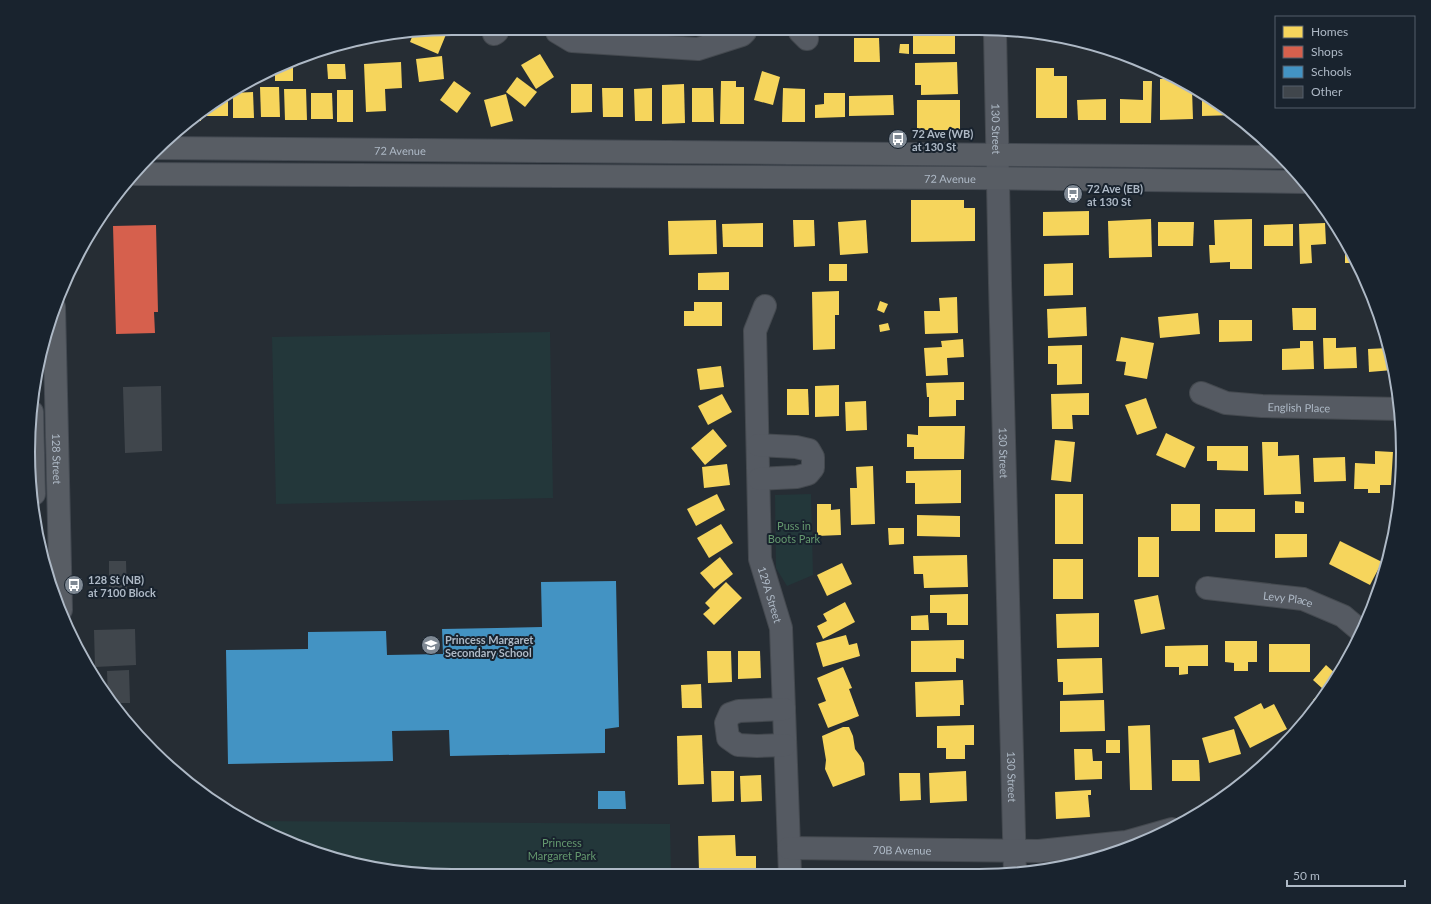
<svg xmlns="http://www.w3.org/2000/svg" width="1431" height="904" viewBox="0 0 1431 904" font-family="Lato,sans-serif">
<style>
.green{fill:#23373a}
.homes{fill:#f6d55c}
.shops{fill:#d6604d}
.schools{fill:#4393c3}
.building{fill:#40464c}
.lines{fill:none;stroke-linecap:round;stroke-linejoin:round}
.minor-casing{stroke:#44494f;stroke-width:24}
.major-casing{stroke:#434951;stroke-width:24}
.minor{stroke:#555a62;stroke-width:22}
.major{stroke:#585d64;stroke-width:22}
.labels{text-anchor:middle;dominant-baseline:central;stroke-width:4;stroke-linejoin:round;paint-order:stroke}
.street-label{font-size:11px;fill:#aeb9c6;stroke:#19232e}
.poi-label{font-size:11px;font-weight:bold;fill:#aeb9c6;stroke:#19232e;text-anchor:start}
.park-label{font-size:11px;fill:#64986e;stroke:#19232e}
.rim{fill:none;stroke:#aeb9c6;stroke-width:2}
</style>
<rect width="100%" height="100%" fill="#262d34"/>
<g class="green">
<path d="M550 332 553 498 276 504 272 337Z"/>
<path d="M811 494 813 575 787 586 776 568 775 495Z"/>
<path d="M251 821 670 824 671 874 397 872 290 844Z"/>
</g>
<g class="homes">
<path d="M414 32H447L438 54 410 42Z"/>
<rect x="913" y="32" width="42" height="22"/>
<path d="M854 38H879L880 62H854Z"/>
<path d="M362 40V46L345 47V44Z"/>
<path d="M900 44H909V54L899 53Z"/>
<path d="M540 54 554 77 536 89 521 65Z"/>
<path d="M442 56 444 79 419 82 416 59Z"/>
<path d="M401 62 402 88 385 89 386 111 366 112 364 64Z"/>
<path d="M957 62 958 94 921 95V85H915V63Z"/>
<path d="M288 64H293V81H275V71Z"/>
<path d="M327 64H345L346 79H328Z"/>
<path d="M1036 68H1054V76H1067V118H1036Z"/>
<path d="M762 71 780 77 773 105 754 100Z"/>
<path d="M517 77 537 92 525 107 506 92Z"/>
<path d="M1160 79H1174L1192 90 1193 119 1160 120Z"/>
<path d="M454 81 471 93 457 113 440 100Z"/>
<path d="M721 81H736V87H744V124H720Z"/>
<path d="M1143 81H1152L1151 123H1120V99L1143 100Z"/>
<path d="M571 84H592V112L571 113Z"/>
<path d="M684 84 685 123 662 124V85Z"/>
<path d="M260 87H279L280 117H261Z"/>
<path d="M602 88H623V117H603Z"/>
<path d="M652 88V121H635L634 89Z"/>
<path d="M692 88H713L714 122H692Z"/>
<path d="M783 88 805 89V122H782Z"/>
<path d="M284 89H306L307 120H285Z"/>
<rect x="337" y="90" width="16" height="32"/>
<path d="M253 92 254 118H233V93Z"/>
<path d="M311 93H332L333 119H311Z"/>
<path d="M824 93H845V117L815 118V105L824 104Z"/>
<path d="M228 94V116H207V107L216 100Z"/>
<path d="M506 94 513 121 491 127 484 100Z"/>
<path d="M893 95 894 115 849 116V96Z"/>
<path d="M1202 95 1237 115 1202 116Z"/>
<path d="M1106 99V120H1078L1077 100Z"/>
<rect x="917" y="100" width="43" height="30"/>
<path d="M201 111V121H189Z"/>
<path d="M911 200H964V208H975V241L911 242Z"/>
<path d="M1089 211V235L1043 236V212Z"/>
<path d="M1151 219 1152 257 1109 258 1108 221Z"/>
<path d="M1252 219V269H1230V262L1210 263 1209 245H1215L1214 220Z"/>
<path d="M716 220 717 254 669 255 668 221Z"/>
<path d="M793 220H814L815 246 794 247Z"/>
<path d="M866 220 868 253 840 255 838 222Z"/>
<path d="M1158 222H1194L1193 246H1158Z"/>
<path d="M763 223V247H723L722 224Z"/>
<path d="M1325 223 1326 244 1311 245 1312 263 1300 264 1299 224Z"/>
<path d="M1293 224V246H1264V225Z"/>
<path d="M1345 238 1346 240 1357 263H1345Z"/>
<path d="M1073 263V295L1044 296V264Z"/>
<rect x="829" y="264" width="18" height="17"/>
<path d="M729 272V290H698V273Z"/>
<path d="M839 291V315H835V349L813 350 812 292Z"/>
<path d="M957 297 958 333 925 334 924 311H940L939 298Z"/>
<path d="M880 301 888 304 884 313 877 310Z"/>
<path d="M694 302H722V326H684V311H694Z"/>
<path d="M1086 307 1087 336 1048 338 1047 309Z"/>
<path d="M1292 308H1316V330H1293Z"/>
<path d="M1198 313 1200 334 1160 338 1158 317Z"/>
<path d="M1219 320H1252V341L1219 342Z"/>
<path d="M888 323 890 330 880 332 879 325Z"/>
<path d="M1121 337 1154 343 1147 379 1124 375 1126 362 1116 361Z"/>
<path d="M1323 338H1336V348L1356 347 1357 368 1324 369Z"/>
<path d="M963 339 964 357 947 358 948 375 926 376 924 348 942 347 941 341Z"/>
<path d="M1300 341H1313L1314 369 1282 370V349L1300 348Z"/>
<path d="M1082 345V384L1057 385V364H1048V346Z"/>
<path d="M1388 348 1393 370 1369 372 1368 349Z"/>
<path d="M721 366 724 387 700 390 697 369Z"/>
<path d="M964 382V400H956V416L929 417V397H927L926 383Z"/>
<path d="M839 385V416L815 417V386Z"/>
<path d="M787 389H808L809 415H787Z"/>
<path d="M1089 393V415H1072L1073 429H1052L1051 394Z"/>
<path d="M722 394 732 412 708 425 698 406Z"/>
<path d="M1146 398 1157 428 1137 435 1125 405Z"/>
<path d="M866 401 867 430 846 431 845 402Z"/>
<path d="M918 426H965L964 459H914V447H907V434L918 435Z"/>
<path d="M713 429 727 446 705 465 691 448Z"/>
<path d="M1166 433 1195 447 1185 468 1156 455Z"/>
<path d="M1055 440 1075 442 1071 482 1051 480Z"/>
<path d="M1262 442H1278V456L1299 455 1301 494 1264 495Z"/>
<path d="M1207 446H1248V471L1217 470V461H1207Z"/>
<path d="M1375 451 1393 452 1391 485H1380V493H1368V489H1354L1355 463 1375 464Z"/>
<path d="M1345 457 1346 481 1314 482 1313 458Z"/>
<path d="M727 464 730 485 704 488 702 467Z"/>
<path d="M873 466 875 524 851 525 850 488H857L856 467Z"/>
<path d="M961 470V503L915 504V483H906V471Z"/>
<path d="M717 494 725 510 696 526 687 509Z"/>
<rect x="1055" y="494" width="28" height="50"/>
<path d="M1295 501 1304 502V513H1295Z"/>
<path d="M817 504H831V510L840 509 841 535 817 536Z"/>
<rect x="1171" y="504" width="29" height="27"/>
<rect x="1215" y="509" width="40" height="23"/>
<path d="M917 515 960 516V537L917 536Z"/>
<path d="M721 524 733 543 709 558 697 538Z"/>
<path d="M888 528H904V544L889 545Z"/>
<path d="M1275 534H1307V557L1275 558Z"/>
<rect x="1138" y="537" width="21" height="40"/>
<path d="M1340 541 1382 562 1370 585 1329 564Z"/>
<path d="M967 555 968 587 924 588 923 574H914L913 556Z"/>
<path d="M720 557 733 574 714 589 700 573Z"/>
<rect x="1053" y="559" width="30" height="40"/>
<path d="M842 563 852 584 827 596 817 575Z"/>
<path d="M726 582 742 598 714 625 703 614 710 608 705 603Z"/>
<path d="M968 594V625H947V613H930V595Z"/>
<path d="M1158 595 1165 629 1141 634 1134 600Z"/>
<path d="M845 602 855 622 823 639 817 626 827 621 823 614Z"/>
<path d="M1099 613V647L1057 648 1056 614Z"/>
<path d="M928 615 929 630H911V616Z"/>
<path d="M846 635 849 645 857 643 860 656 823 667 816 643Z"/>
<path d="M964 640V659L956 658V672H911V641Z"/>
<path d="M1225 641H1257V662H1248V671H1234V663L1225 662Z"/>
<rect x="1269" y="644" width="41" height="28"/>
<path d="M1208 645V666H1188V674L1179 675V667H1165V646Z"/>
<path d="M707 651H731L732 682 708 683Z"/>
<path d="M738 651H760L761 678 738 679Z"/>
<path d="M1102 658 1103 693 1063 695V682H1058L1057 659Z"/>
<path d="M1326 665 1337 675 1319 705 1313 700 1323 689 1313 680Z"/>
<path d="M843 667 852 688 849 689 859 716 828 728 818 704 826 701 817 678Z"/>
<path d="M963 680 964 705H960V716L916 717 915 682Z"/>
<path d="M701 684 702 708H682L681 685Z"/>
<path d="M1104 700 1105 731 1060 732V701Z"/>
<path d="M1261 703 1264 709 1274 704 1287 729 1250 748 1234 717Z"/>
<path d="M974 725V745H965V759H946V748H937V726Z"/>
<path d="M1150 725 1152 790H1130L1128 726Z"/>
<path d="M843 727H849L853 736 855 749 861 757 864 763 865 775 833 787 825 769 826 760 822 736Z"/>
<path d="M1234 729 1241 754 1209 763 1202 738Z"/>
<path d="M702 735 704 784 678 785 677 736Z"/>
<rect x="1106" y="740" width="14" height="13"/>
<path d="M1074 749H1092L1093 761H1102V779L1075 780Z"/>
<path d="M1172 760H1199L1200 781H1172Z"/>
<path d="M711 771H734V801L712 802Z"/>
<path d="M966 771 967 801 930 803 929 773Z"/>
<path d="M899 773H920L921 800 900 801Z"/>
<path d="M761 775 762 801 741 802 740 776Z"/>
<path d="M1091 790V795H1088L1090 817 1056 819 1055 792Z"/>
<path d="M735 835 736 856H756V871H699L698 836Z"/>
</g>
<path class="shops" d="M156 225 158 312H154L155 333 116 334 113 226Z"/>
<g class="schools">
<path d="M616 581 619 727 605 729V753L450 756 449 730 392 731 393 761 228 764 226 650 308 649V632L386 631 387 655 443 654 442 629 542 627 541 582Z"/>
<path d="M598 791H625L626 809H598Z"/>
</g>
<g class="building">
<path d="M161 386 162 451 125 453 123 387Z"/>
<path d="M109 561H126L127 594H109Z"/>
<path d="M135 629 136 665 95 667 94 630Z"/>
<path d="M129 670 130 703H112L108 698 107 671Z"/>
</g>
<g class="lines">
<g class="minor-casing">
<g id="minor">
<path d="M557 32 572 41 698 49 742 35 745 32"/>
<path d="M800 32 807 39"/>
<path id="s1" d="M995 32 1000 283 1015 874"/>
<path d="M494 34 497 32"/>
<path id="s2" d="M765 306 755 331 760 559 781 628 790 874"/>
<path id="s3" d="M1201 393 1226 403 1262 406 1400 409"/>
<path d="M758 445 796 447 809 450 813 457V468L808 474 797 477 759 479"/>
<path id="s4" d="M1207 588 1303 599 1343 616 1362 632"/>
<path d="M784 709 739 711 730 714 726 723 728 738 738 745 757 746 785 745"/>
<path id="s5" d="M789 848 1039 851 1126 842 1172 829"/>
</g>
</g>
<g class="major-casing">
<g id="major">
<path id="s6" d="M158 148 1281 157"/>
<path id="s7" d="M135 174 971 178 1304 182"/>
<path id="s8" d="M54 307 61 610"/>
<path d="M32 412 34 494"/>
</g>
</g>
<use href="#minor" class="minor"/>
<use href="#major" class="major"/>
</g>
<defs>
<g id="bus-disc" transform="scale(1)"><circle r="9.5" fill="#7e8893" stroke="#19232e"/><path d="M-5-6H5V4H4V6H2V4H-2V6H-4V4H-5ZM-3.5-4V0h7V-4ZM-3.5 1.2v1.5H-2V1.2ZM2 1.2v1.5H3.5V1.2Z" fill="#fff"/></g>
<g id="school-disc" transform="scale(1)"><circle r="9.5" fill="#7e8893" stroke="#19232e"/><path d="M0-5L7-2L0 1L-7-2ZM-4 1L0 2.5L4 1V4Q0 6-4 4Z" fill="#fff"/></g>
</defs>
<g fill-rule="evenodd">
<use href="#bus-disc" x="898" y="139"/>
<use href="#bus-disc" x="1073" y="194"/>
<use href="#bus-disc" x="74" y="585"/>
<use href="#school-disc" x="431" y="645"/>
</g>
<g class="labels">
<g class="street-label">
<text stroke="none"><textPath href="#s1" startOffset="97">130 Street</textPath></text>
<text stroke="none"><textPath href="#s6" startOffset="242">72 Avenue</textPath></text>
<text stroke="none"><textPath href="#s7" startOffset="815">72 Avenue</textPath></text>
<text stroke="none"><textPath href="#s3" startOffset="100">English Place</textPath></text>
<text stroke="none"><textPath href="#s1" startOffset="421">130 Street</textPath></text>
<text stroke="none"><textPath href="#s8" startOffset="152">128 Street</textPath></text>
<text stroke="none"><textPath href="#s2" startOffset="292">129A Street</textPath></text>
<text stroke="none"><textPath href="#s4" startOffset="82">Levy Place</textPath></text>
<text stroke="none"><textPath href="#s1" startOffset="745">130 Street</textPath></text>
<text stroke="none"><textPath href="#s5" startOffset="113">70B Avenue</textPath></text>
</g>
<g class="poi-label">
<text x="912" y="133">72 Ave (WB)<tspan x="912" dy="13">at 130 St</tspan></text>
<text x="1087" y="188">72 Ave (EB)<tspan x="1087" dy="13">at 130 St</tspan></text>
<text x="88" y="579">128 St (NB)<tspan x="88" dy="13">at 7100 Block</tspan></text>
<text x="445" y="639">Princess Margaret<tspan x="445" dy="13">Secondary School</tspan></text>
</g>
<g class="park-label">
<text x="794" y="525">Puss in<tspan x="794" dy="13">Boots Park</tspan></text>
<text x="562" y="842">Princess<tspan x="562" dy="13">Margaret Park</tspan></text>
</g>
</g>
<path d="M0 0H1431V904H0ZM452 35H979A417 417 0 0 1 1396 452V452A417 417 0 0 1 979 869H452A417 417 0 0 1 35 452V452A417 417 0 0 1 452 35Z" fill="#19232e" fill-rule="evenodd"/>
<path class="rim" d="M452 35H979A417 417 0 0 1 1396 452V452A417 417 0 0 1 979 869H452A417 417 0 0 1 35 452V452A417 417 0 0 1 452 35Z"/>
<rect x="1275" y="16" width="140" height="92" fill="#19232e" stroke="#555f6b"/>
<rect x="1283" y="26" width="20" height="12" fill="#f6d55c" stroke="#555f6b"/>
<text x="1311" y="36" font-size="12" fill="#aeb9c6">Homes</text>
<rect x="1283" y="46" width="20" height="12" fill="#d6604d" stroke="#555f6b"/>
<text x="1311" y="56" font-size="12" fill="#aeb9c6">Shops</text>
<rect x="1283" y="66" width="20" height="12" fill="#4393c3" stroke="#555f6b"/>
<text x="1311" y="76" font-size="12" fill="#aeb9c6">Schools</text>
<rect x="1283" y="86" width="20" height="12" fill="#40464c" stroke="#555f6b"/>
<text x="1311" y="96" font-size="12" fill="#aeb9c6">Other</text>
<path d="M1287 880v6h118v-6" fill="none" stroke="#aeb9c6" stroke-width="2"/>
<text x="1293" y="880" font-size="12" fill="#aeb9c6" stroke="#19232e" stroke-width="3" paint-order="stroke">50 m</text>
</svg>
